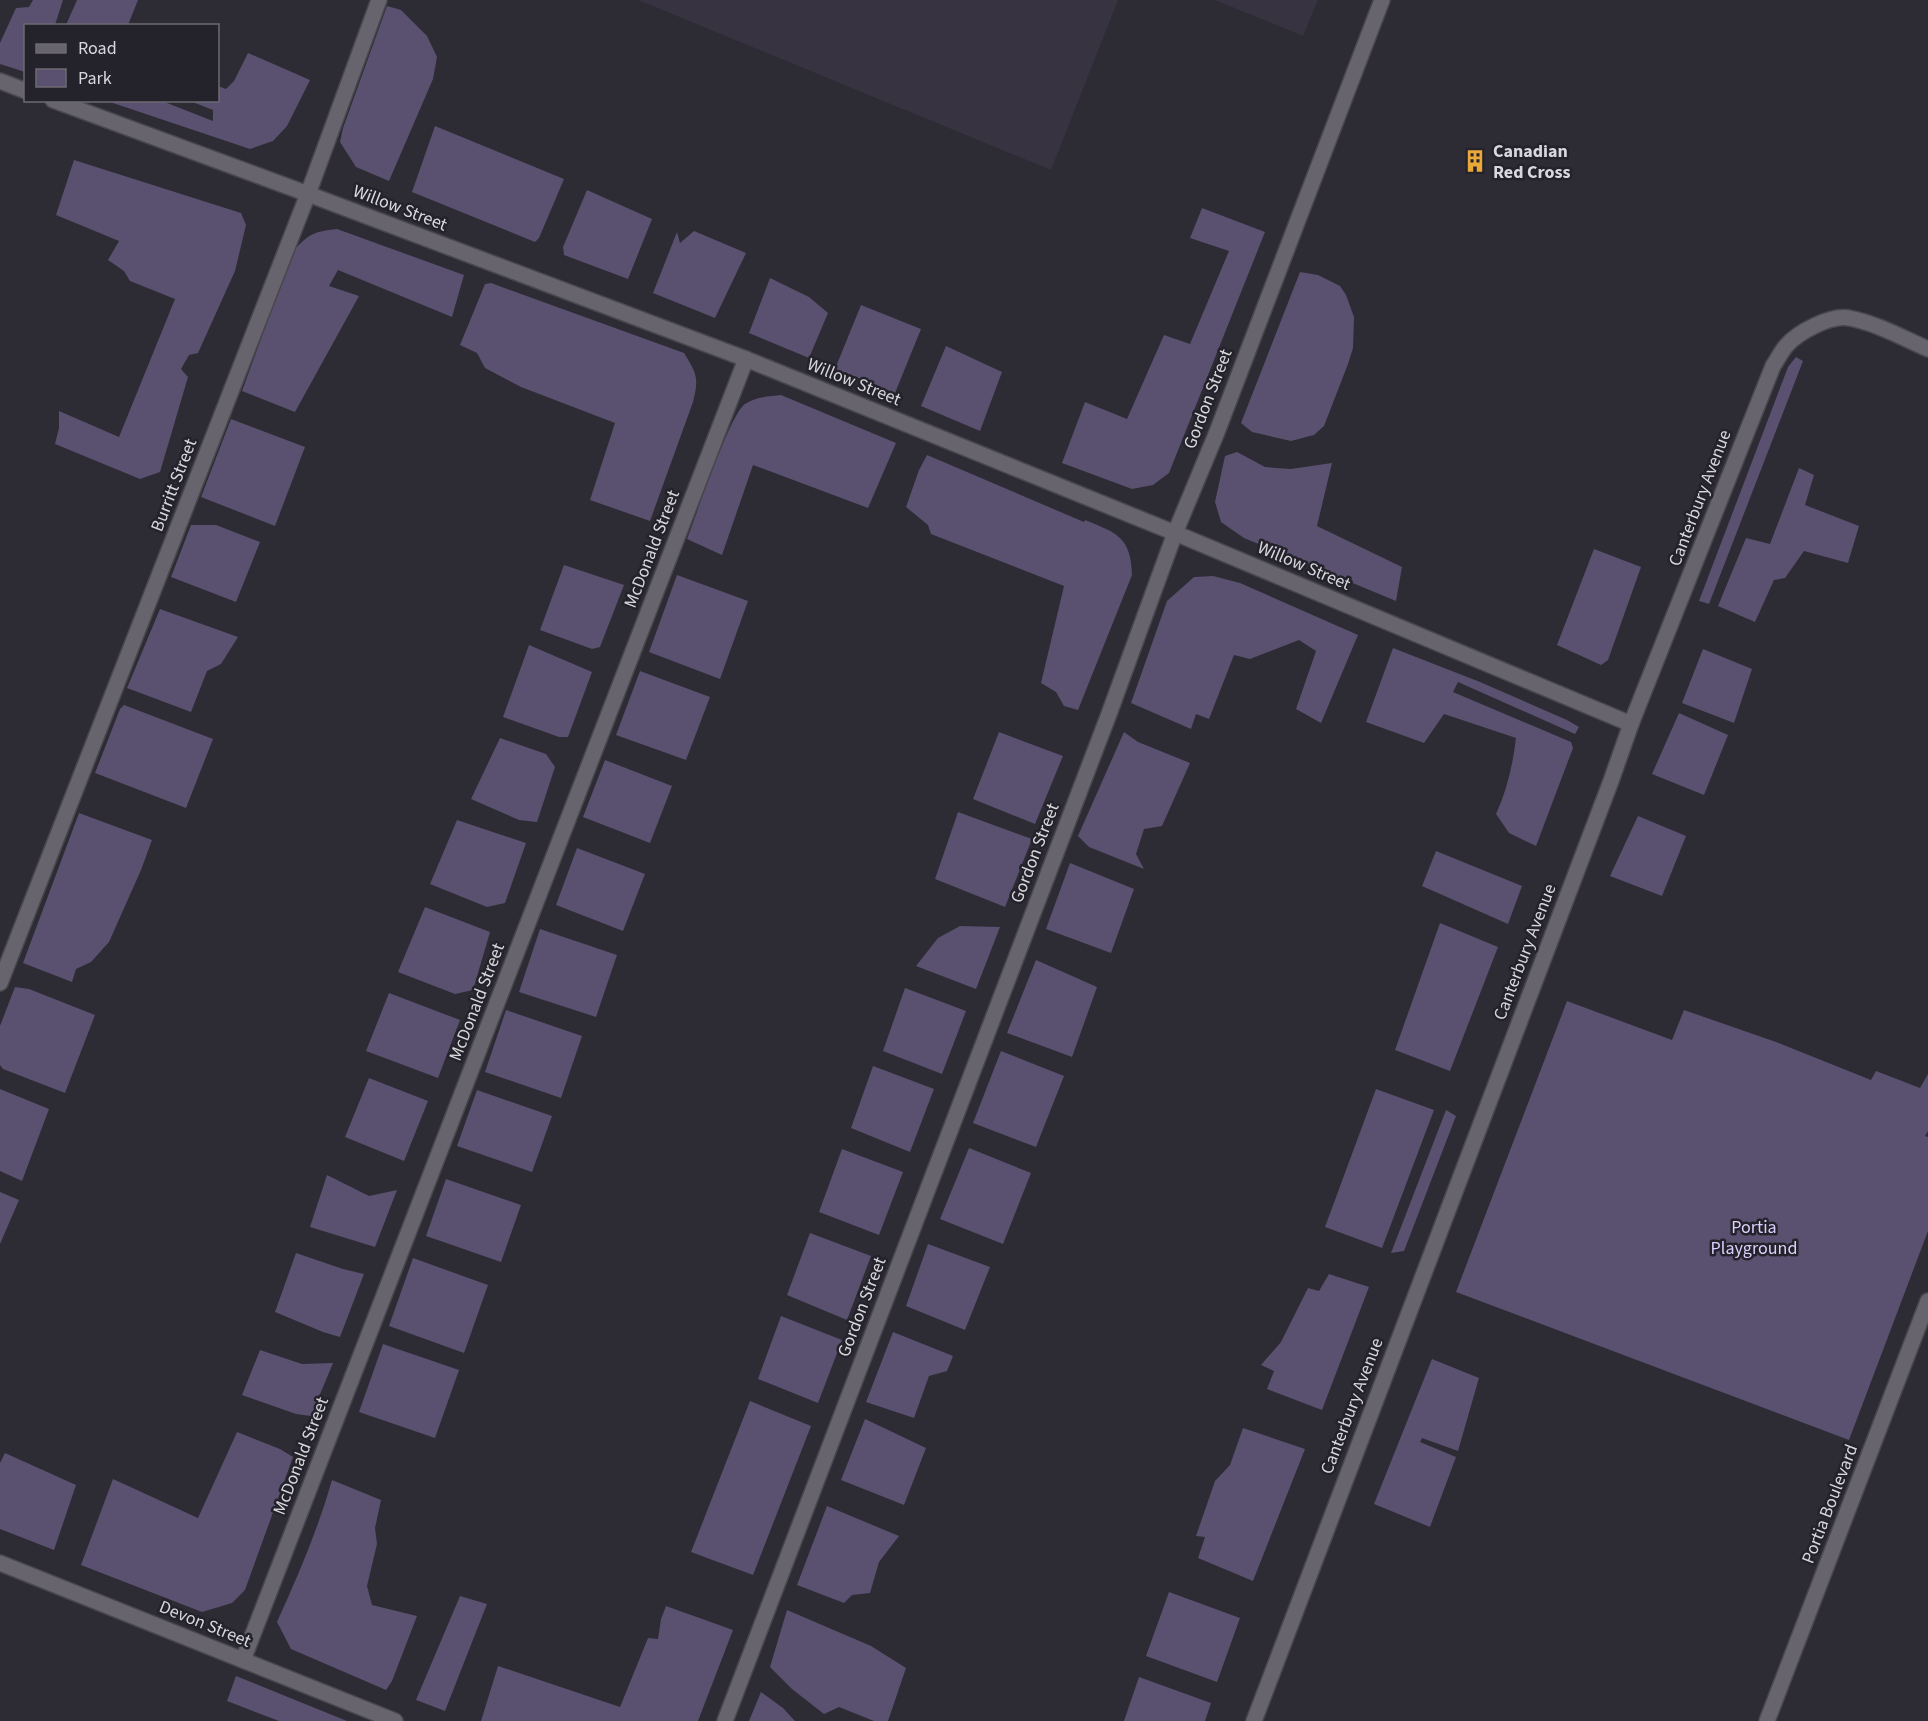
<svg xmlns="http://www.w3.org/2000/svg" width="1928" height="1721" viewBox="0 0 1928 1721" font-family="'Source Sans 3',sans-serif">
<style>
.built{fill:#373341}
.green{fill:#59516f}
.lines{fill:none;stroke-linecap:round;stroke-linejoin:round}
.minor-casing{stroke:#48474d;stroke-width:18}
.tertiary-casing{stroke:#48474d;stroke-width:18}
.minor{stroke:#67646e;stroke-width:15}
.tertiary{stroke:#67646e;stroke-width:15}
.labels{text-anchor:middle;dominant-baseline:central;stroke-width:5;stroke-linejoin:round;paint-order:stroke}
.poi-label{font-size:18px;font-weight:bold;fill:#d8d7dd;stroke:#24222a;text-anchor:start}
.street-label{font-size:18px;fill:#d8d7dd;stroke:#24222a}
.park-label{font-size:18px;fill:#dcd0fe;stroke:#24222a}
</style>
<rect width="100%" height="100%" fill="#2d2b34"/>
<g class="built">
<path d="M638 0H1118L1051 170Z"/>
<path d="M1215 0H1318L1303 36Z"/>
</g>
<g class="green">
<path d="M33 0H63L55 25 26 26 25 72 0 64V43L16 8 29 7Z"/>
<path d="M77 0H138L128 25H66Z"/>
<path d="M387 6 401 10 427 36 437 57 433 79 389 181 356 167 340 142 343 128Z"/>
<path d="M248 53 310 80 287 126 273 141 250 149 107 101H162L213 121V110L190 101 218 100V86L226 89 234 81Z"/>
<path d="M435 126 564 179 539 238 535 242 412 192Z"/>
<path d="M74 160 241 213 246 225 235 271 198 353 189 355 181 369 188 377 160 472 140 479 55 444 59 428V411L119 437 175 299 130 281 124 271 108 260 119 241 56 215Z"/>
<path d="M587 190 652 219 628 279 564 255 563 247Z"/>
<path d="M1202 208 1265 232 1169 473 1153 485 1132 489 1062 463 1085 402 1127 419 1164 335 1190 344 1229 251 1190 238Z"/>
<path d="M337 229 464 275 452 317 338 270 329 286 359 296 295 412 242 391 293 251C310 233 313 232 337 229Z"/>
<path d="M694 231 746 253 715 318 653 293 677 232 680 243Z"/>
<path d="M1300 272 1318 275 1340 286 1346 295 1354 317 1353 348 1348 364 1324 426 1314 435 1291 441 1252 432 1241 423Z"/>
<path d="M770 278 809 297 828 313 809 358 749 333Z"/>
<path d="M491 283 684 353C697 374 699 378 693 402L650 521 590 500 615 423 521 387 485 368 477 353 460 345 485 284Z"/>
<path d="M861 305 921 329 895 393 835 369Z"/>
<path d="M946 346 1002 372 980 431 921 406Z"/>
<path d="M1796 357 1803 361 1709 604 1699 601 1788 367Z"/>
<path d="M781 395 896 443 868 508 753 465 722 555 687 539C696 516 730 414 745 404 756 397 769 396 781 395Z"/>
<path d="M231 419 305 447 275 526 201 497Z"/>
<path d="M1237 452 1265 467 1291 469 1332 463 1317 526 1402 567 1396 601 1244 538 1221 522 1215 502 1225 456Z"/>
<path d="M927 455 1084 522 1085 520C1117 533 1131 537 1132 575L1078 710 1064 706 1056 692 1041 683 1064 586 931 534 928 525 906 507 919 470Z"/>
<path d="M1799 468 1814 475 1805 505 1859 526 1848 563 1804 551 1785 578 1774 580 1755 622 1718 606 1746 538 1770 544Z"/>
<path d="M191 525H216L260 542 236 602 171 577Z"/>
<path d="M1594 549 1641 567 1608 660 1601 665 1557 645Z"/>
<path d="M564 565 624 585 600 647 592 649 540 630Z"/>
<path d="M677 575 748 601 720 679 649 652Z"/>
<path d="M1213 576 1240 583 1358 635 1321 723 1296 709 1316 651 1299 640 1250 659 1234 655 1209 719 1196 714 1191 729 1131 703 1167 601 1194 577Z"/>
<path d="M160 609 238 637 221 664 207 671 191 712 127 688Z"/>
<path d="M529 645 592 672 568 737H559L503 717Z"/>
<path d="M1393 648 1480 682 1567 720 1579 727 1575 734 1458 682 1453 692 1571 742 1573 748 1536 846 1509 833 1496 814C1507 790 1513 764 1516 738L1444 714 1424 743 1366 722Z"/>
<path d="M1703 649 1752 669 1734 723 1682 703Z"/>
<path d="M640 671 710 697 686 760 616 735Z"/>
<path d="M124 705 213 739 186 808 95 773 120 709Z"/>
<path d="M1679 713 1728 735 1704 795 1652 774Z"/>
<path d="M999 732 1063 756 1035 824 973 799Z"/>
<path d="M1124 732 1138 742 1190 763 1162 826 1144 829 1136 854 1144 869 1089 847 1078 836Z"/>
<path d="M500 738 546 754 555 767 537 822 519 820 471 799Z"/>
<path d="M605 760 672 786 650 843 583 817Z"/>
<path d="M958 812 1032 839 1005 907 935 879Z"/>
<path d="M79 813 152 840 141 870 109 942 91 962 76 969 72 982 23 963Z"/>
<path d="M1638 816 1686 836 1662 896 1610 876Z"/>
<path d="M457 820 526 843 505 903 487 907 430 884Z"/>
<path d="M577 848 645 874 623 931 556 905Z"/>
<path d="M1436 851 1522 886 1508 924 1422 886Z"/>
<path d="M1070 863 1134 889 1111 953 1046 929Z"/>
<path d="M425 907 490 932 473 990 455 994 398 972Z"/>
<path d="M1440 923 1498 947 1450 1071 1395 1050Z"/>
<path d="M960 926 1000 927 976 989 916 966 938 938Z"/>
<path d="M540 929 617 955 596 1017 519 992Z"/>
<path d="M1036 960 1097 987 1072 1057 1007 1033Z"/>
<path d="M15 987 29 989 95 1015 65 1093 3 1069 0 1065V1026Z"/>
<path d="M905 988 966 1011 942 1074 883 1051Z"/>
<path d="M389 993 460 1020 438 1078 366 1051Z"/>
<path d="M1567 1001 1672 1040 1684 1010 1776 1042 1871 1080 1876 1071 1920 1088 1928 1074V1131L1925 1136 1928 1137V1231L1849 1440 1456 1292Z"/>
<path d="M506 1010 582 1036 561 1098 485 1072Z"/>
<path d="M1001 1051 1064 1076 1036 1147 973 1123Z"/>
<path d="M873 1066 934 1089 910 1152 851 1128Z"/>
<path d="M369 1078 428 1101 404 1161 345 1137Z"/>
<path d="M0 1089 49 1109 22 1181 0 1171Z"/>
<path d="M1376 1089 1434 1110 1382 1248 1325 1227Z"/>
<path d="M477 1090 552 1116 532 1172 457 1146Z"/>
<path d="M1446 1110 1456 1116 1404 1251 1391 1253Z"/>
<path d="M969 1148 1031 1173 1003 1244 940 1219Z"/>
<path d="M842 1149 903 1172 879 1235 819 1212Z"/>
<path d="M327 1175 369 1196 397 1190 375 1247 310 1227Z"/>
<path d="M446 1179 521 1205 501 1262 426 1236Z"/>
<path d="M0 1192 19 1200 0 1244Z"/>
<path d="M810 1233 871 1256 847 1320 787 1295Z"/>
<path d="M928 1244 990 1267 965 1330 906 1306Z"/>
<path d="M296 1253 343 1269 364 1274 340 1337 323 1332 275 1312Z"/>
<path d="M413 1258 488 1285 464 1353 389 1326Z"/>
<path d="M1329 1274 1369 1287 1322 1410 1267 1389 1274 1371 1261 1365 1281 1342 1308 1288 1319 1291Z"/>
<path d="M781 1316 842 1340 818 1403 758 1379Z"/>
<path d="M893 1332 953 1356 947 1371 929 1376 914 1418 866 1402Z"/>
<path d="M383 1344 459 1370 435 1438 359 1412Z"/>
<path d="M260 1350 302 1364 333 1363 311 1416 296 1414 242 1395Z"/>
<path d="M1432 1359 1479 1378 1458 1451 1422 1438 1420 1442 1456 1457 1430 1527 1374 1504Z"/>
<path d="M750 1401 811 1426 753 1575 691 1552Z"/>
<path d="M865 1419 926 1448 904 1505 841 1480Z"/>
<path d="M1243 1428 1305 1449 1253 1581 1198 1558 1205 1537 1196 1536 1215 1481 1230 1465Z"/>
<path d="M237 1432 280 1449 293 1457 245 1590 232 1603 202 1612 81 1565 113 1479 198 1518Z"/>
<path d="M5 1453 76 1485 54 1550 0 1529V1463Z"/>
<path d="M332 1480 381 1500 375 1528 377 1544 367 1586 372 1605 417 1616 392 1681 386 1690 291 1649 277 1622C298 1576 318 1529 332 1480Z"/>
<path d="M827 1506 899 1536 879 1562 870 1593 852 1595 844 1603 797 1585Z"/>
<path d="M1169 1592 1240 1618 1217 1682 1146 1656Z"/>
<path d="M460 1596 487 1604 445 1711 416 1700Z"/>
<path d="M666 1606 733 1630 698 1721H481L498 1666 620 1707 648 1638 658 1639 661 1619Z"/>
<path d="M787 1610 871 1646 906 1668 888 1721H874L839 1707 824 1714 792 1689 770 1667Z"/>
<path d="M236 1676 347 1721H279L227 1701Z"/>
<path d="M1139 1677 1211 1703 1205 1721H1124Z"/>
<path d="M761 1692 783 1708 795 1721H749Z"/>
</g>
<g class="lines">
<g class="minor-casing">
<g id="minor">
<path d="M0 81 26 91"/>
<path d="M53 100 308 194 746 359 1175 533 1631 724"/>
<path d="M243 1660 746 359"/>
<path d="M725 1721 1109 714 1175 533 1217 432 1382 0"/>
<path d="M1254 1721 1611 781 1631 724 1773 366C1777 360 1781 352 1786 346 1798 332 1830 315 1849 318 1876 323 1903 338 1928 349"/>
<path d="M1767 1721 1928 1301"/>
</g>
</g>
<g class="tertiary-casing">
<g id="tertiary">
<path d="M0 983 308 194 379 0"/>
<path d="M0 1563 395 1721"/>
</g>
</g>
<use href="#minor" class="minor"/>
<use href="#tertiary" class="tertiary"/>
</g>
<defs>
<g id="building-bare" transform="scale(1.8)"><path d="M-4-6H4V6H1V3H-1V6H-4ZM-2.5-4.3h1.7v1.8h-1.7ZM.8-4.3h1.7v1.8H.8ZM-2.5-1h1.7V.8h-1.7ZM.8-1h1.7V.8H.8Z" fill="#eba93a" stroke="#24222a" stroke-width="2.5" paint-order="stroke"/></g>
</defs>
<g fill-rule="evenodd">
<use href="#building-bare" x="1475" y="161"/>
</g>
<g class="labels">
<g class="poi-label">
<text x="1493" y="151">Canadian<tspan x="1493" dy="21">Red Cross</tspan></text>
</g>
<g class="street-label">
<text transform="translate(400 208) rotate(21)">Willow Street</text>
<text transform="translate(854 382) rotate(22)">Willow Street</text>
<text transform="translate(1208 399) rotate(-69)">Gordon Street</text>
<text transform="translate(174 485) rotate(-69)">Burritt Street</text>
<text transform="translate(1700 498) rotate(-69)">Canterbury Avenue</text>
<text transform="translate(652 549) rotate(-69)">McDonald Street</text>
<text transform="translate(1304 566) rotate(23)">Willow Street</text>
<text transform="translate(1035 853) rotate(-69)">Gordon Street</text>
<text transform="translate(1525 952) rotate(-69)">Canterbury Avenue</text>
<text transform="translate(477 1002) rotate(-69)">McDonald Street</text>
<text transform="translate(862 1307) rotate(-69)">Gordon Street</text>
<text transform="translate(1352 1406) rotate(-69)">Canterbury Avenue</text>
<text transform="translate(301 1456) rotate(-69)">McDonald Street</text>
<text transform="translate(1830 1504) rotate(-69)">Portia Boulevard</text>
<text transform="translate(205 1624) rotate(22)">Devon Street</text>
</g>
<g class="park-label">
<text x="1754" y="1227">Portia<tspan x="1754" dy="21">Playground</tspan></text>
</g>
</g>
<rect x="24" y="24" width="195" height="78" fill="#24222a" stroke="#6c6a72" stroke-width="1.5"/>
<rect x="36" y="44" width="30" height="9" fill="#67646e" stroke="#6c6a72" stroke-width="1.5"/>
<text x="78" y="54" font-size="18" fill="#d8d7dd">Road</text>
<rect x="36" y="69" width="30" height="18" fill="#59516f" stroke="#6c6a72" stroke-width="1.5"/>
<text x="78" y="84" font-size="18" fill="#d8d7dd">Park</text>
</svg>
